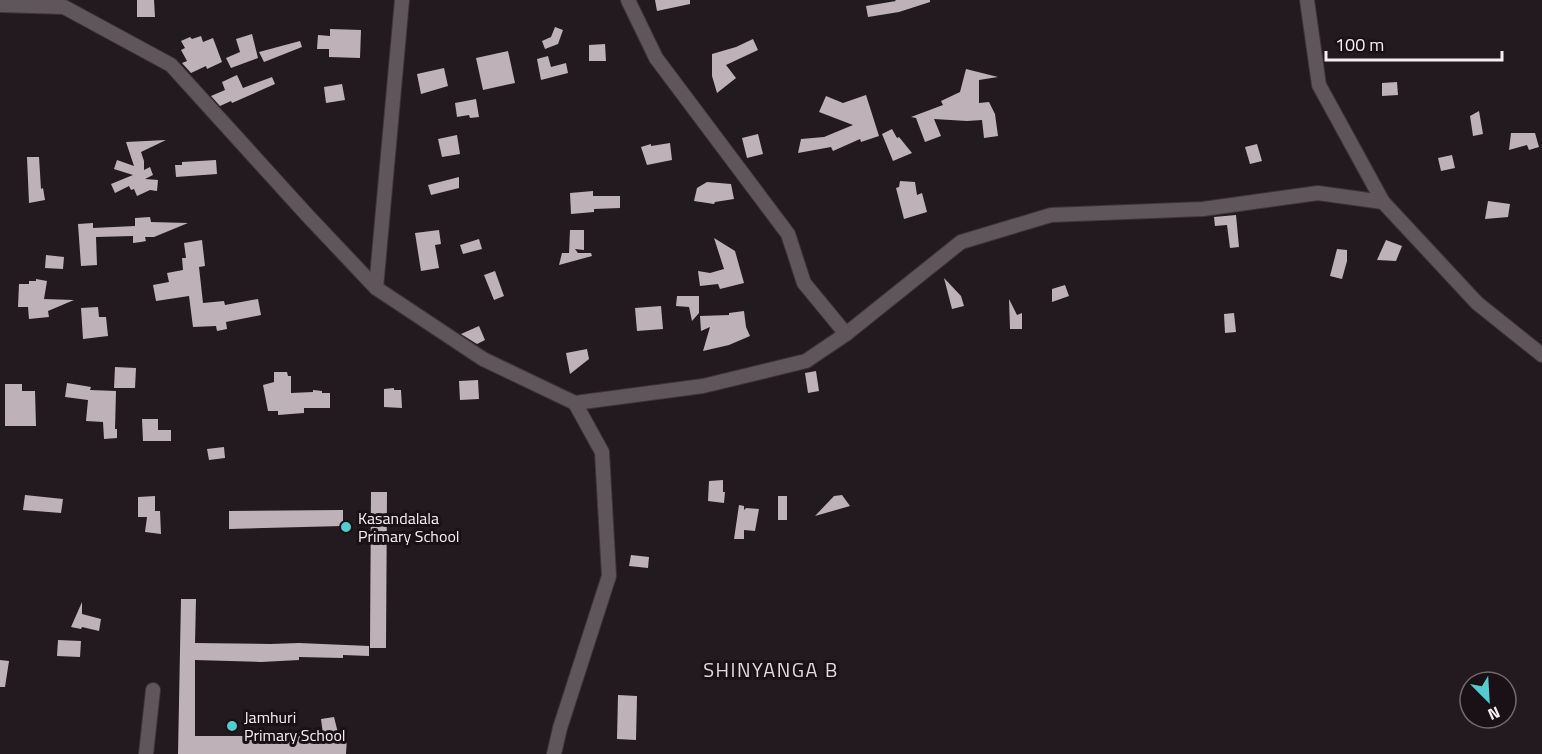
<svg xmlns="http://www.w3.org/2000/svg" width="1542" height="754" viewBox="0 0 1542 754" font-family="'Titillium Web',sans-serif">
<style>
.building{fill:#beb2b8}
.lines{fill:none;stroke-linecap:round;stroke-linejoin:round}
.minor-casing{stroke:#3c3538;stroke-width:16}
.minor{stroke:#60555a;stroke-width:14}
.poi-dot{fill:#52cdcf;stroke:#1a1116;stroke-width:2}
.labels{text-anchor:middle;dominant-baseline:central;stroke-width:6;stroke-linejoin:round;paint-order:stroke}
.poi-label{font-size:16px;fill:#f6eff2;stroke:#1a1116;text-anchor:start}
.quarter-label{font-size:20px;letter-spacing:1.5px;fill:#e5d8df;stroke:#1a1116}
</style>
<rect width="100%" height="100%" fill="#231a1f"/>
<g class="building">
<path d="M137 0H154L155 17H137Z"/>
<path d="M655 0H690V4L657 11Z"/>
<path d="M895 0H930V2L899 12 868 17 866 6 896 1Z"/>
<path d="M555 27 563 30 558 44 545 49 542 41 551 37Z"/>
<path d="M330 29 361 30 360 58 329 57V49H317L318 35 330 36Z"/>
<path d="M252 34 258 58 231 68 226 58 240 52 236 39Z"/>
<path d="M201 36 203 42 213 38 222 62 207 69 206 66 191 73 182 63 187 61 181 50 185 48 181 41 190 37 192 39Z"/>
<path d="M753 39 758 50 726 65 736 78 717 93 712 76V54L736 47Z"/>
<path d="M300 41 302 47 264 62 259 52Z"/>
<path d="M605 44 606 61H589V45Z"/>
<path d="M508 51 515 83 483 90 476 58Z"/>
<path d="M548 56 551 67 566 63 568 73 541 80 537 59Z"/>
<path d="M444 68 448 86 421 94 417 74Z"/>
<path d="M966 69 998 77 979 80V103L989 102 995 114 998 136 984 138 982 120 967 121 934 119 941 136 925 142 916 118 911 117 943 105 941 101 960 92Z"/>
<path d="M237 75 243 88 272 77 275 84 232 103 231 101 220 106 211 96 225 90 222 82Z"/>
<path d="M1397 82 1398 95 1382 96V83Z"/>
<path d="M342 84 345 100 326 103 324 87Z"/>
<path d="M866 95 879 136 861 142 860 139 833 151 831 147 798 153 801 139 824 137 853 125 819 112 826 96 843 103Z"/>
<path d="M476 99 479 117 470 118 469 115 457 117 455 103Z"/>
<path d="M1479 111 1483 134 1473 136 1470 116Z"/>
<path d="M892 129 897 138 899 137 912 153 893 161 882 134Z"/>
<path d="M1511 133H1535L1539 147 1529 150 1527 145 1509 150Z"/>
<path d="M758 134 763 154 747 158 742 138Z"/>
<path d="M457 135 460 154 442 157 438 139Z"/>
<path d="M166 140 141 152 144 161V170L150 167 153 175 145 179 158 180 157 191 150 190 137 196 134 189 131 190 129 186 115 193 111 184 133 175 114 169 117 160 134 166 126 142Z"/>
<path d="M670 143 672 160 647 165 641 147 651 144V146Z"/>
<path d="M1257 144 1262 161 1250 164 1245 147Z"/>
<path d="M1452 155 1455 168 1441 171 1438 158Z"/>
<path d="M27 157H39L41 189 43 188 45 200 29 203Z"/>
<path d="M216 160 217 174 176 177 175 165H182V162Z"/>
<path d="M459 177V188L431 195 428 185Z"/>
<path d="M900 181 915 182 917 195 922 193 927 212 904 219 896 188 899 187Z"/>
<path d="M707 182 731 184 734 199 715 202 714 204 694 201 697 188Z"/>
<path d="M593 191V196H620V208L594 209V212L571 214 570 193Z"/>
<path d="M1488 201 1510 204 1508 217 1485 219Z"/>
<path d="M1236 215 1239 247 1230 248 1227 225 1215 226 1214 217Z"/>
<path d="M150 217 151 222 188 223 154 237H145L146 241 141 242 133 243V236L96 237 97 265 81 266 78 224 93 223V228L135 226V218Z"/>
<path d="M439 230 441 244 435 245 439 268 421 271 415 233Z"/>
<path d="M570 230H584V250L575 249 578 253H591L592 256 559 265 562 253H569Z"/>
<path d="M714 238 735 251 744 283 720 289 718 284 700 286 698 271 710 273 724 269Z"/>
<path d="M479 239 482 249 463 254 460 245Z"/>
<path d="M202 240 205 266 199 267 203 303 224 301 225 305 258 299 261 315 226 322 227 329 217 331 216 326 193 327 189 296 156 301 153 285 169 282 167 273 183 270 182 258H186L184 243Z"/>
<path d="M1386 240 1402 246 1396 261 1377 260Z"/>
<path d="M1337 249 1347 250V261L1342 279 1330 276Z"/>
<path d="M46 255 64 257 63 269 45 268Z"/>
<path d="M495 271 504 296 494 300 484 275Z"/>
<path d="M944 278 961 296 964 306 952 309Z"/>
<path d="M36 279 47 281 44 299 74 300 48 311 49 317 29 319 28 307H18L19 284H29V281H36Z"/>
<path d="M1065 285 1069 296 1052 302V289Z"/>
<path d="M677 296H699V313L692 321 689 307 676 306Z"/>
<path d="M1009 299 1017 315 1022 313V329H1010Z"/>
<path d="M661 306 663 329 637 331 635 308Z"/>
<path d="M98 307 99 317H106L108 336 83 339 81 308Z"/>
<path d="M744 311 746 327 750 336 729 345 703 351 710 327 701 331 700 316 729 315V313Z"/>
<path d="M1234 313 1236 332 1225 333 1224 314Z"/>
<path d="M479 326 485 340 477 344 461 334Z"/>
<path d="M587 349 589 359 570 374 566 353Z"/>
<path d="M115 367 136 368 135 388H114Z"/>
<path d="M816 371 819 391 808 393 805 373Z"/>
<path d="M274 372H287L288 376H291V393L313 392V390L322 391V393H330V408H304V413L278 415V411H268L263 385 274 382Z"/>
<path d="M478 380 479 399 460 400 459 381Z"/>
<path d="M67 383 91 387 90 390 116 391 115 429H117V438L104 439 103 422 86 421 88 400 65 397Z"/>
<path d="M5 384H22V391H35L36 426H5Z"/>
<path d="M394 388V390H401L402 408 384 407V389Z"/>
<path d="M142 419H158V430H171V441H143Z"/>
<path d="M224 447 225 458 209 460 207 449Z"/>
<path d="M723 480V492H725L724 503 708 501 709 481Z"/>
<path d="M371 492H387L386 648H370Z"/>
<path d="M25 495 63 499 61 513 23 510Z"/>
<path d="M842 495 850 506 815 516 834 496Z"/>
<path d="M155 496V511H160L161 534 145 532 147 517H138V497Z"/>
<rect x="778" y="496" width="9" height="24"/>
<path d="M739 505 744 506V510L746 508 759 509 755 531 744 530V539H734Z"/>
<path d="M343 510V526L229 529V511Z"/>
<path d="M631 555 649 557 648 568 629 566Z"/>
<path d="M181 599H196L195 643 271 644 299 643 369 646V656L343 655V658L299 657V660L261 662 195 660V736H319V734H323L321 719 334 717 339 737H347L346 754H178Z"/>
<path d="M82 602V614L101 619 99 631 82 627 81 629 71 627Z"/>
<path d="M58 640 81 641 80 657 57 656Z"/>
<path d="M0 660 9 661 5 687H0Z"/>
<path d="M618 695 637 696 636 740 617 739Z"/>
</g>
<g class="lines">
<g class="minor-casing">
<g id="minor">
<path d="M628 0 656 58 788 234 804 283 846 334"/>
<path d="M1307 0 1319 85 1383 202 1477 303 1542 355"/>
<path d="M0 5 64 7 171 65 307 215 376 288 483 359 575 403 703 386 806 361 846 334 961 242 1051 215 1203 209 1318 193 1383 202"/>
<path d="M376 288 402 0"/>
<path d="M146 754 153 690"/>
<path d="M554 754 560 728 609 576 602 452 575 403"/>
</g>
</g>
<use href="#minor" class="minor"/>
</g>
<g class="poi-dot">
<circle cx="346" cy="527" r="6"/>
<circle cx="232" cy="726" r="6"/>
</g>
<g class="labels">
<g class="poi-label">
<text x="358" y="518">Kasandalala<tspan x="358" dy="18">Primary School</tspan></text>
<text x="244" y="717">Jamhuri<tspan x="244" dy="18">Primary School</tspan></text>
</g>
<g class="quarter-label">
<text x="771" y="669">SHINYANGA B</text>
</g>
</g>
<g transform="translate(1488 700) rotate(156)"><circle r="28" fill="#1a1116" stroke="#726a6e" stroke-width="1.5"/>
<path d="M0-4.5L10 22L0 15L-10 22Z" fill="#52cdcf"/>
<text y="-9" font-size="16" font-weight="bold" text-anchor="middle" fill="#f6eff2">N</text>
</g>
<path d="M1326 51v9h176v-9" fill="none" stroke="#f6eff2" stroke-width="3"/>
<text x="1335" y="51" font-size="18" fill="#f6eff2" stroke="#1a1116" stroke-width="4.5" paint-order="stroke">100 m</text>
</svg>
